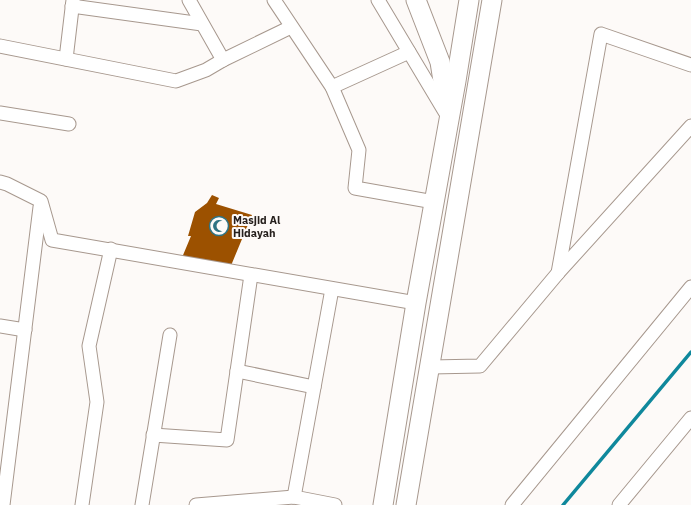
<svg xmlns="http://www.w3.org/2000/svg" width="691" height="505" viewBox="0 0 691 505" font-family="'IBM Plex Sans',sans-serif">
<style>
.lines{fill:none;stroke-linecap:round;stroke-linejoin:round}
.stream{stroke:#0f889c;stroke-width:3.5}
.building{fill:#9c5100}
.street-casing{stroke:#a7988e;stroke-width:15}
.secondary-casing{stroke:#a7988e;stroke-width:21}
.street{stroke:#fff;stroke-width:13}
.secondary{stroke:#fff;stroke-width:19}
.labels{text-anchor:middle;dominant-baseline:central;stroke-width:4;stroke-linejoin:round;paint-order:stroke}
.poi-label{font-size:11px;font-weight:bold;fill:#26201d;stroke:#fdfaf8;text-anchor:start}
</style>
<rect width="100%" height="100%" fill="#fdfaf8"/>
<g class="lines">
<path class="stream" d="M563 505 691 352"/>
</g>
<path class="building" d="M212 195 219 198 216 204 252 215 230 268 196 258 194 261 181 260 191 236H188L195 212 207 203Z"/>
<g class="lines">
<g class="street-casing">
<g id="street">
<path d="M189 0 223 60"/>
<path d="M274 0 332 87 359 150 355 188 434 202"/>
<path d="M378 0 445 112"/>
<path d="M72 6 202 24"/>
<path d="M0 46 176 81 206 70 223 60 291 27"/>
<path d="M66 59 73 0"/>
<path d="M332 87 409 52"/>
<path d="M0 113 69 124"/>
<path d="M0 182 7 184 41 201 52 240 416 303"/>
<path d="M558 273 601 34 691 65"/>
<path d="M0 326 25 330"/>
<path d="M431 367 480 366 558 273 691 126"/>
<path d="M237 371 314 387"/>
<path d="M153 435 227 440 251 275"/>
<path d="M294 497 332 289"/>
<path d="M3 505 40 207"/>
<path d="M82 505 97 402 89 346 111 249"/>
<path d="M142 505 170 335"/>
<path d="M196 505 294 497 335 505"/>
<path d="M512 505 691 287"/>
<path d="M619 505 691 418"/>
</g>
</g>
<g class="secondary-casing">
<g id="secondary">
<path d="M416 0 440 62 447 106"/>
<path d="M383 505 416 303 456 81 469 0"/>
<path d="M406 505 492 0"/>
</g>
</g>
<use href="#street" class="street"/>
<use href="#secondary" class="secondary"/>
</g>
<defs>
<g id="mosque-ring" transform="scale(1)"><circle r="9.5" fill="#fdfaf8" stroke="#2f7383" stroke-width="1.5"/><path d="M3.5-4.9A6 6 0 1 0 3.5 4.9A5 5 0 1 1 3.5-4.9Z" fill="#2f7383"/></g>
</defs>
<g fill-rule="evenodd">
<use href="#mosque-ring" x="219" y="226"/>
</g>
<g class="labels">
<g class="poi-label">
<text x="233" y="220">Masjid Al<tspan x="233" dy="13">Hidayah</tspan></text>
</g>
</g>
</svg>
